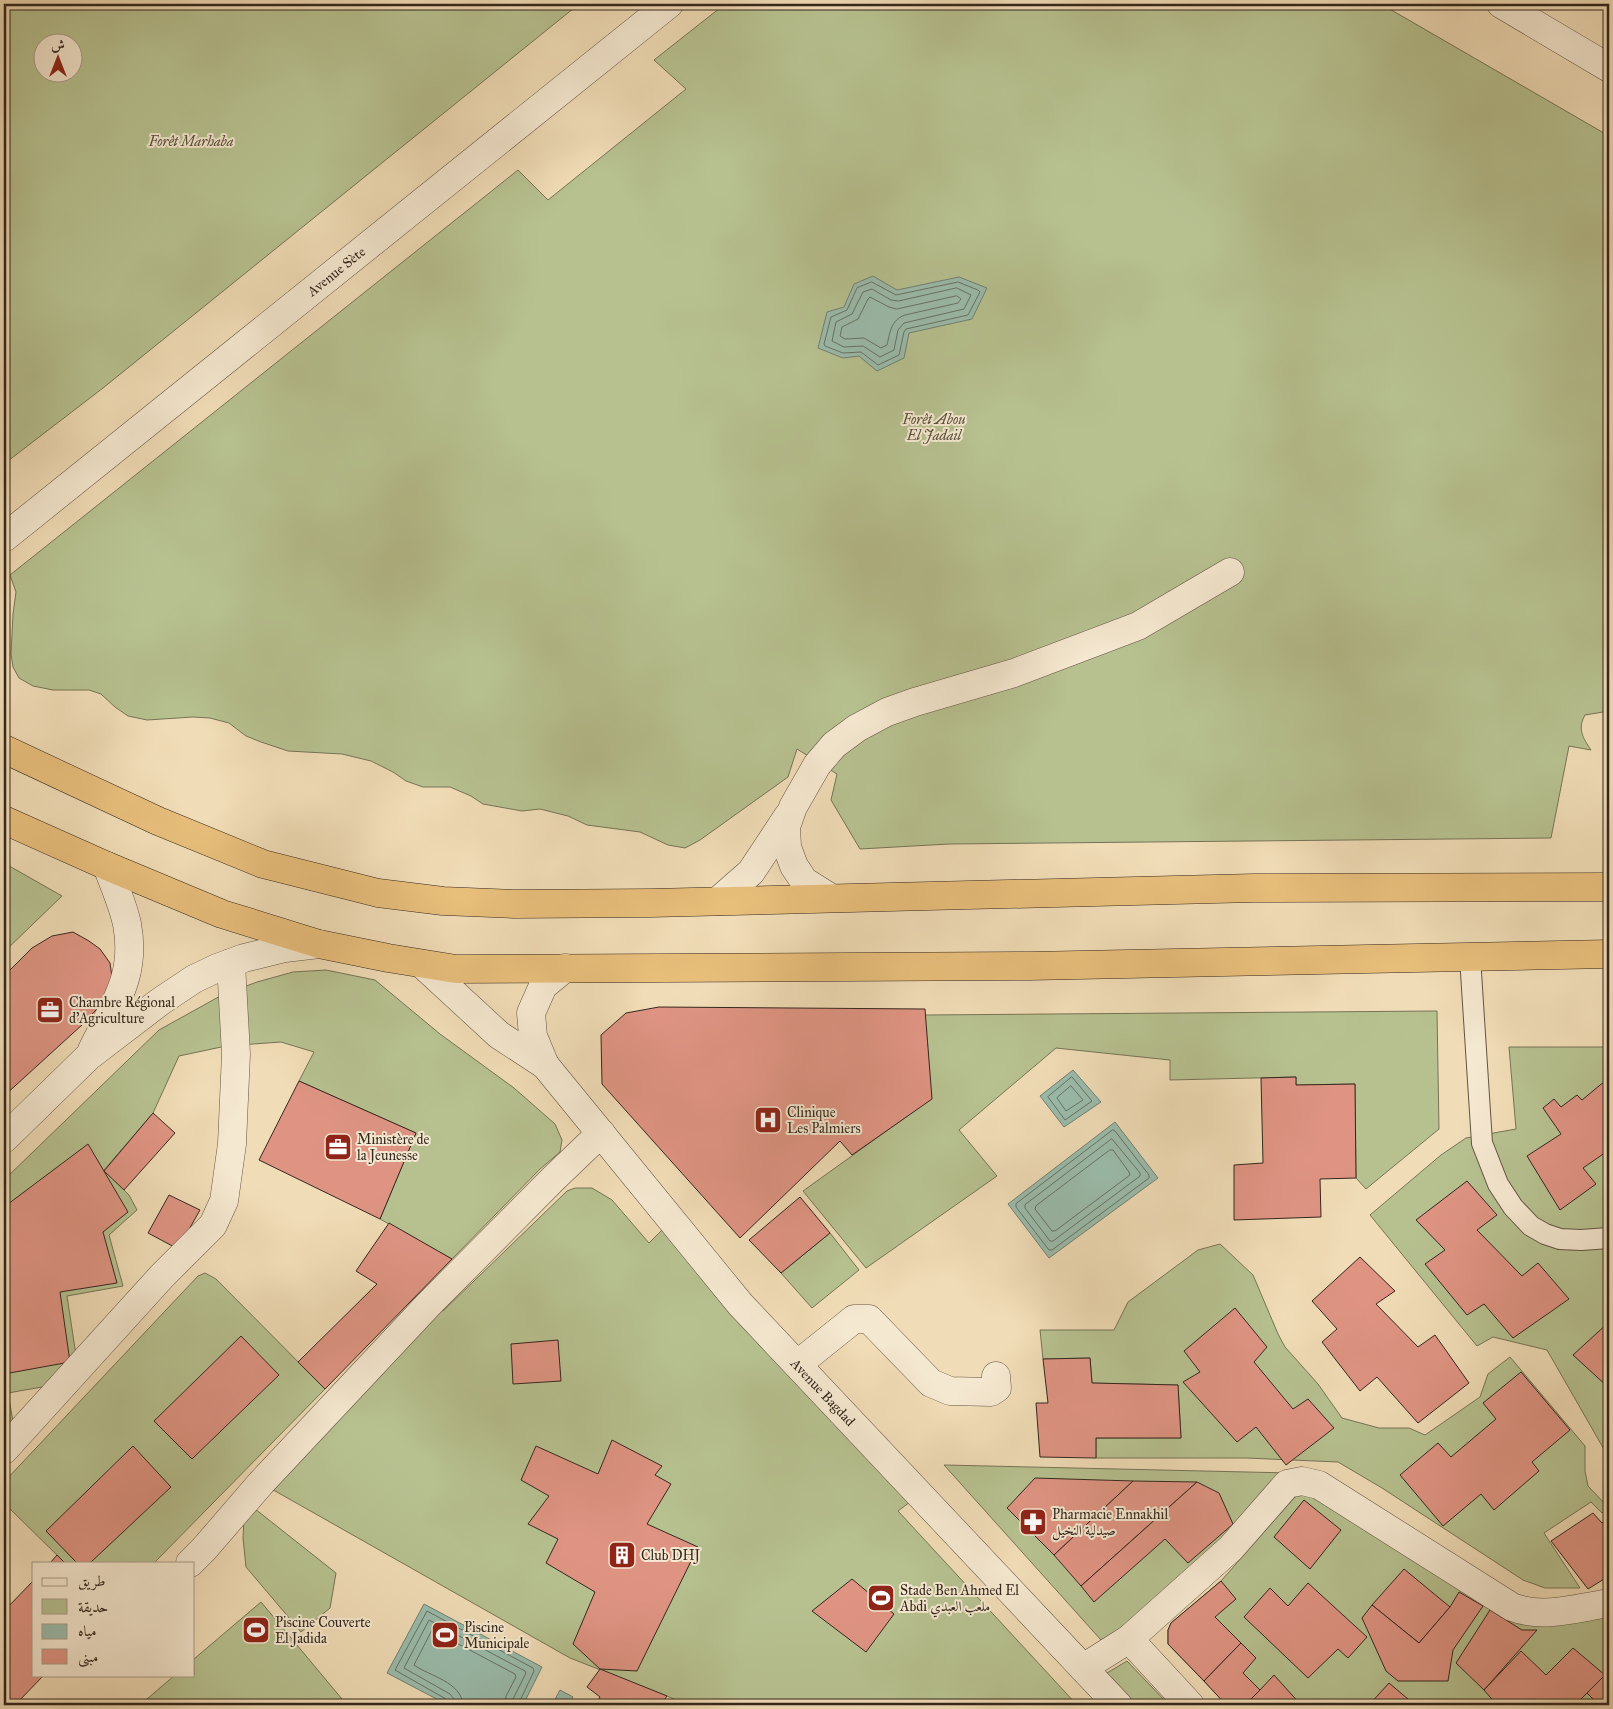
<svg xmlns="http://www.w3.org/2000/svg" width="1613" height="1709" viewBox="0 0 1613 1709" font-family="'IM FELL Great Primer',Amiri,serif">
<style>
.green{fill:#b7c190;stroke:#767456;fill-rule:evenodd}
.water{fill:#9abcac;stroke:#718073}
.lines{fill:none;stroke-linecap:round;stroke-linejoin:round}
.shore{stroke:#677264;stroke-width:1}
.building{fill:#df9483;stroke:#34271d}
.service-casing{stroke:#635443;stroke-width:22}
.minor-casing{stroke:#635443;stroke-width:29}
.tertiary-casing{stroke:#635443;stroke-width:29}
.trunk-casing{stroke:#34271d;stroke-width:29}
.service{stroke:#f5e8d0;stroke-width:20}
.minor{stroke:#f5e8d0;stroke-width:28}
.tertiary{stroke:#f5e8d0;stroke-width:28}
.trunk{stroke:#e8be7b;stroke-width:28}
.labels{text-anchor:middle;dominant-baseline:central;stroke-width:4;stroke-linejoin:round;paint-order:stroke}
.park-label{font-size:14px;font-style:italic;fill:#554e3a;stroke:#f5e8d0}
.street-label{font-size:14px;fill:#34271d;stroke:#f5e8d0}
.poi-label{font-size:14px;fill:#34271d;stroke:#f5e8d0;text-anchor:start}
</style>
<rect width="100%" height="100%" fill="#f0dcb6"/>
<filter id="stains"><feTurbulence type="fractalNoise" baseFrequency=".004" numOctaves="4"/><feColorMatrix values="0 0 0 0 .2 0 0 0 0 .09 0 0 0 0 .02 0 0 0 .5 -.17"/></filter>
<radialGradient id="worn" r=".72"><stop offset=".6" stop-color="#630" stop-opacity="0"/><stop offset="1" stop-color="#630" stop-opacity=".3"/></radialGradient>
<g class="green">
<path d="M4 4H579L103 388 4 464ZM42 42H72V72H42Z"/>
<path d="M725 4H1381L1609 136V711L1585 715C1577 729 1583 738 1591 750L1569 746 1551 838 949 844 860 849 831 800 837 774 797 749 788 777 700 840 685 848 668 845 640 832 587 825 568 816 540 809 522 811 483 804 471 796 450 787H423L406 781 393 772 371 761 342 754 288 751 261 742 246 736 229 723 210 718 193 717 147 720 128 716 115 707 101 694 89 690H53L33 686 19 678 13 667 11 654 13 614 16 592 10 575 518 170 548 200 686 89 654 60Z"/>
<path d="M4 863 62 896 4 952Z"/>
<path d="M326 970 375 980 440 1034 514 1088 555 1124 562 1140 560 1152 540 1169 452 1259 380 1219 416 1133 299 1081 314 1052 281 1042 226 1046 179 1056 153 1113 104 1170 129 1195 137 1210 109 1235 123 1286 67 1296 77 1362 59 1384 8 1393 15 1433 4 1444V1180L159 1030 222 995 257 982 293 972Z"/>
<path d="M1437 1011 1439 1129 1366 1189 1356 1178 1355 1084 1296 1085V1077L1170 1080V1060L1056 1048 959 1130 997 1176 866 1268 803 1191 931 1099 925 1015Z"/>
<path d="M1509 1047H1609V1458L1547 1350 1493 1337 1477 1346 1370 1215 1441 1155 1466 1138 1516 1129Z"/>
<path d="M575 1188H592L612 1200 649 1243 667 1225 910 1502 898 1511 1077 1705H687L667 1696 570 1658 261 1483 429 1304 443 1311 567 1191Z"/>
<path d="M830 1233 859 1270 812 1308 781 1273Z"/>
<path d="M1220 1244 1253 1275 1278 1334 1285 1347 1318 1384 1342 1418 1379 1428H1409L1425 1435 1480 1397 1488 1374 1510 1357 1585 1446V1471L1588 1486 1608 1507 1602 1513 1591 1502 1544 1533 1580 1588H1545L1523 1580 1382 1488 1338 1462 1246 1458H1096V1438H1181L1178 1385 1092 1383 1090 1358 1043 1359 1040 1330H1114L1128 1302 1198 1250Z"/>
<path d="M205 1273 216 1279 325 1389 154 1563H65L4 1503V1482L198 1276Z"/>
<path d="M944 1465 1290 1473 1229 1541 1123 1629 1101 1640Z"/>
<path d="M1305 1493 1315 1494 1519 1621 1609 1615V1705H1227L1168 1644V1630L1171 1623 1221 1581 1295 1497Z"/>
<path d="M245 1501 336 1573 330 1608 301 1632 246 1567 243 1538Z"/>
<path d="M261 1602 347 1705H140L175 1675H194V1659Z"/>
<path d="M1127 1661 1169 1705H1130L1102 1676Z"/>
</g>
<g class="water">
<path d="M873 276 897 290 959 277 987 288 972 319 909 333 904 358 877 371 859 356 843 358 818 348 827 312 844 307 854 284Z"/>
<path d="M1073 1070 1101 1102 1064 1127 1040 1096Z"/>
<path d="M1115 1122 1158 1178 1049 1258 1008 1204Z"/>
<path d="M424 1604 542 1667 523 1705H448L387 1673Z"/>
<path d="M560 1690 573 1697 568 1705H552Z"/>
</g>
<g class="lines">
<g class="shore">
<path d="M872 282 896 295 958 282 978 290 980 292 968 315 906 329 904 332 899 355 878 365 861 352 843 353 825 346 824 344 831 317 847 310 857 288Z"/>
<path d="M957 288 971 295 964 309 904 323 898 330 894 350 880 357 863 346 844 347 832 341 836 322 852 314 863 292 872 289 891 300 898 301Z"/>
<path d="M957 296 961 299 958 303 905 315C891 320 890 332 887 345L881 348 864 338 845 339 840 336 842 327 858 319 868 299 870 297 889 307 896 309Z"/>
<path d="M1072 1077 1092 1101 1065 1120 1048 1097Z"/>
<path d="M1071 1086 1083 1100 1066 1111 1057 1098Z"/>
<path d="M1113 1130 1115 1131 1149 1175V1178L1052 1250H1049L1016 1207V1204Z"/>
<path d="M1112 1139 1140 1173V1176L1053 1241H1050L1025 1208V1205Z"/>
<path d="M1110 1150H1113L1129 1172 1130 1175 1055 1231H1052L1035 1209 1036 1206Z"/>
<path d="M449 1705 446 1699 395 1670 427 1611 533 1668 534 1671 518 1705"/>
<path d="M455 1705 454 1699 450 1694 404 1668 429 1620 525 1671 526 1673 513 1699 512 1705"/>
<path d="M463 1705C462 1682 429 1676 414 1665L432 1630 515 1674 516 1677 506 1696 505 1705"/>
</g>
</g>
<g class="building">
<path d="M73 932 89 941 100 949 110 963 112 977 109 996 83 1024 4 1096V976L32 948 52 936Z"/>
<path d="M659 1007 925 1009 932 1099 852 1155 840 1141 740 1238 602 1084 601 1035 626 1013Z"/>
<path d="M1296 1077V1085L1355 1084 1356 1178 1320 1179 1321 1217 1234 1220V1165L1263 1163 1261 1078Z"/>
<path d="M299 1081 416 1133 380 1219 259 1160Z"/>
<path d="M1605 1081 1609 1087V1150L1583 1168 1596 1184 1560 1210 1527 1156 1561 1134 1543 1108 1554 1099 1561 1107 1577 1095 1582 1100Z"/>
<path d="M153 1113 175 1133 124 1190 104 1171Z"/>
<path d="M88 1144 128 1212 103 1232 117 1283 60 1292 70 1362 4 1374V1207Z"/>
<path d="M1467 1181 1497 1215 1477 1230 1522 1276 1538 1263 1569 1299 1513 1338 1484 1304 1467 1315 1425 1264 1445 1250 1416 1220Z"/>
<path d="M169 1195 200 1210 178 1249 148 1233Z"/>
<path d="M800 1197 830 1233 781 1273 749 1240Z"/>
<path d="M389 1223 452 1259 325 1389 298 1362 377 1284 356 1271Z"/>
<path d="M1360 1257 1395 1291 1376 1304 1418 1347 1435 1335 1469 1383 1418 1423 1377 1377 1360 1391 1322 1342 1337 1329 1312 1301Z"/>
<path d="M1235 1308 1267 1347 1254 1362 1293 1409 1308 1399 1334 1428 1286 1465 1256 1427 1237 1442 1183 1382 1200 1372 1184 1351Z"/>
<path d="M1609 1322V1388L1573 1355Z"/>
<path d="M241 1336 279 1375 192 1459 154 1421Z"/>
<path d="M558 1340 561 1381 513 1384 511 1344Z"/>
<path d="M1090 1358 1092 1383 1178 1385 1181 1438H1096V1458L1040 1457 1036 1403H1048L1043 1359Z"/>
<path d="M1521 1372 1570 1430 1532 1462 1539 1471 1494 1510 1481 1494 1443 1526 1400 1475 1438 1443 1451 1457 1496 1419 1483 1403Z"/>
<path d="M4 1404 9 1434H4Z"/>
<path d="M612 1440 662 1466 655 1475 671 1484 647 1524 698 1547 637 1671 600 1669 573 1644 595 1592 546 1563 558 1539 528 1524 549 1496 521 1480 536 1446 598 1474Z"/>
<path d="M133 1446 171 1487 90 1563H77L46 1531Z"/>
<path d="M1035 1478 1133 1481 1054 1555 1007 1508Z"/>
<path d="M1133 1481 1197 1482 1081 1586 1054 1555Z"/>
<path d="M1197 1482 1219 1493 1233 1524 1188 1563 1165 1539 1094 1602 1081 1586Z"/>
<path d="M1304 1500 1341 1530 1310 1569 1274 1537Z"/>
<path d="M1593 1513 1602 1523 1609 1518V1576L1588 1589 1551 1541Z"/>
<path d="M57 1555 65 1563H50Z"/>
<path d="M1404 1569 1450 1607 1419 1643 1372 1605Z"/>
<path d="M852 1579 894 1614 866 1652 812 1611Z"/>
<path d="M34 1580V1675H44L15 1705H4V1611Z"/>
<path d="M1221 1581 1236 1599 1215 1617 1241 1643 1204 1681 1168 1644V1630L1171 1623Z"/>
<path d="M1308 1583 1367 1637 1348 1658 1338 1649 1308 1678 1244 1617 1270 1588 1288 1606Z"/>
<path d="M1459 1592 1483 1606 1453 1650 1448 1681H1398L1386 1671 1362 1618 1372 1605 1419 1643 1450 1607Z"/>
<path d="M1490 1610 1522 1630H1537L1484 1690 1456 1663Z"/>
<path d="M1241 1643 1256 1658 1243 1673 1260 1690 1245 1705H1226L1204 1681Z"/>
<path d="M1573 1648 1605 1675 1575 1705H1497L1484 1690 1521 1651 1546 1675Z"/>
<path d="M600 1669 667 1696 661 1705H595L600 1697 587 1687Z"/>
<path d="M1609 1671V1705H1599L1587 1693Z"/>
<path d="M1274 1675 1301 1705H1245L1260 1690Z"/>
<path d="M1389 1683 1415 1705H1369Z"/>
</g>
<g class="lines">
<g class="service-casing">
<path id="service" d="M1470 957 1482 1143 1498 1184 1513 1207 1531 1226 1545 1234 1560 1239 1581 1240 1609 1238"/>
</g>
<g class="minor-casing">
<g id="minor">
<path d="M1501 4 1609 68"/>
<path id="s1" d="M4 538 669 4"/>
<path d="M831 898 804 881 794 866 787 847 786 827 793 807 817 765 834 745 857 728 887 712 915 702 1014 673 1138 626 1230 572"/>
<path d="M718 901 751 872 788 816"/>
<path d="M422 964 499 1035 545 1065"/>
<path id="s2" d="M565 968 543 986 531 1013 533 1036 545 1065 740 1304 1118 1705"/>
<path d="M798 1364 854 1319H869L931 1383 950 1391 991 1392 997 1388 996 1376"/>
<path d="M4 1450 162 1276 213 1225 224 1201 232 1144 236 1054 231 963"/>
<path d="M190 1563 204 1549 261 1483 429 1304 553 1179 601 1133"/>
<path d="M1083 1668 1129 1639"/>
<path d="M1190 1705 1129 1639 1231 1548 1287 1484 1302 1481 1319 1485 1512 1607C1543 1619 1577 1608 1609 1603"/>
</g>
</g>
<g class="tertiary-casing">
<g id="tertiary">
<path d="M92 1050C113 1006 137 977 127 924 123 905 114 885 107 866"/>
<path d="M4 1139 89 1056 161 1001 194 979 217 968 244 958 285 948 319 944"/>
</g>
</g>
<g class="trunk-casing">
<g id="trunk">
<path d="M4 749 158 821 263 864 378 893 443 901 515 904 651 903 1254 888 1609 887"/>
<path d="M4 820 107 866 222 914 319 944 388 958 456 969 1030 966 1609 954"/>
</g>
</g>
<use href="#service" class="service"/>
<use href="#minor" class="minor"/>
<use href="#tertiary" class="tertiary"/>
<use href="#trunk" class="trunk"/>
</g>
<defs>
<g id="office-square" transform="scale(1.4375)"><rect x="-9" y="-9" width="18" height="18" rx="4" fill="#8f2418" stroke="#f5e8d0"/><path d="M-6-3h4V-5.5h4V-3h4V5H-6ZM-1-4.5V-3h2v-1.5ZM-6 0V1H6V0Z" fill="#fff"/></g>
<g id="hospital-square" transform="scale(1.4375)"><rect x="-9" y="-9" width="18" height="18" rx="4" fill="#8f2418" stroke="#f5e8d0"/><path d="M-5-5h3v3.5h4V-5h3V5h-3V1.5h-4V5h-3Z" fill="#fff"/></g>
<g id="pharmacy-square" transform="scale(1.4375)"><rect x="-9" y="-9" width="18" height="18" rx="4" fill="#8f2418" stroke="#f5e8d0"/><path d="M-2-6h4v4h4v4h-4v4h-4v-4h-4v-4h4Z" fill="#fff"/></g>
<g id="building-square" transform="scale(1.4375)"><rect x="-9" y="-9" width="18" height="18" rx="4" fill="#8f2418" stroke="#f5e8d0"/><path d="M-4-6H4V6H1V3H-1V6H-4ZM-2.5-4.3h1.7v1.8h-1.7ZM.8-4.3h1.7v1.8H.8ZM-2.5-1h1.7V.8h-1.7ZM.8-1h1.7V.8H.8Z" fill="#fff"/></g>
<g id="stadium-square" transform="scale(1.4375)"><rect x="-9" y="-9" width="18" height="18" rx="4" fill="#8f2418" stroke="#f5e8d0"/><path d="M0-5a6.5 5 0 1 0 0 10a6.5 5 0 1 0 0-10ZM-3.5-1.8h7v3.6h-7Z" fill="#fff"/></g>
</defs>
<g fill-rule="evenodd">
<use href="#office-square" x="50" y="1010"/>
<use href="#hospital-square" x="768" y="1120"/>
<use href="#office-square" x="338" y="1147"/>
<use href="#pharmacy-square" x="1033" y="1522"/>
<use href="#building-square" x="622" y="1555"/>
<use href="#stadium-square" x="881" y="1598"/>
<use href="#stadium-square" x="256" y="1630"/>
<use href="#stadium-square" x="445" y="1635"/>
</g>
<g class="labels">
<g class="park-label">
<text x="191" y="141">Forêt Marhaba</text>
<text x="934" y="419">Forêt Abou<tspan x="934" dy="16">El Jadail</tspan></text>
</g>
<g class="street-label">
<text stroke="none"><textPath href="#s1" startOffset="426">Avenue Sète</textPath></text>
<text stroke="none"><textPath href="#s2" startOffset="542">Avenue Bagdad</textPath></text>
</g>
<g class="poi-label">
<text x="69" y="1002">Chambre Régional<tspan x="69" dy="16">d'Agriculture</tspan></text>
<text x="787" y="1112">Clinique<tspan x="787" dy="16">Les Palmiers</tspan></text>
<text x="357" y="1139">Ministère de<tspan x="357" dy="16">la Jeunesse</tspan></text>
<text x="1052" y="1514">Pharmacie Ennakhil<tspan x="1052" dy="16">صيدلية النخيل</tspan></text>
<text x="641" y="1555">Club DHJ</text>
<text x="900" y="1590">Stade Ben Ahmed El<tspan x="900" dy="16">Abdi ملعب العبدي</tspan></text>
<text x="275" y="1622">Piscine Couverte<tspan x="275" dy="16">El Jadida</tspan></text>
<text x="464" y="1627">Piscine<tspan x="464" dy="16">Municipale</tspan></text>
</g>
</g>
<rect width="1613" height="1709" fill="none" stroke="#f0dcb6" stroke-width="20"/>
<rect x="5" y="5" width="1603" height="1699" fill="none" stroke="#34271d" stroke-width="2.5"/>
<rect x="10" y="10" width="1593" height="1689" fill="none" stroke="#34271d"/>
<rect x="32" y="1562" width="162" height="115" fill="#f5e8d0" stroke="#a89b88"/>
<rect x="42" y="1578" width="25" height="8" fill="#f5e8d0" stroke="#a89b88"/>
<text x="78" y="1586" font-size="15" fill="#34271d">طريق</text>
<rect x="42" y="1599" width="25" height="15" fill="#b7c190" stroke="#a89b88"/>
<text x="78" y="1612" font-size="15" fill="#34271d">حديقة</text>
<rect x="42" y="1624" width="25" height="15" fill="#9abcac" stroke="#a89b88"/>
<text x="78" y="1636" font-size="15" fill="#34271d">مياه</text>
<rect x="42" y="1649" width="25" height="15" fill="#df9483" stroke="#a89b88"/>
<text x="78" y="1662" font-size="15" fill="#34271d">مبنى</text>
<g transform="translate(58 58)"><circle r="24" fill="#f5e8d0" stroke="#a89b88"/>
<path d="M0-4L9 19L0 12L-9 19Z" fill="#8f2418"/>
<text y="-8" font-size="14" font-weight="bold" text-anchor="middle" fill="#34271d">ش</text>
</g>
<rect width="100%" height="100%" filter="url(#stains)"/>
<rect width="100%" height="100%" fill="url(#worn)"/>
</svg>
